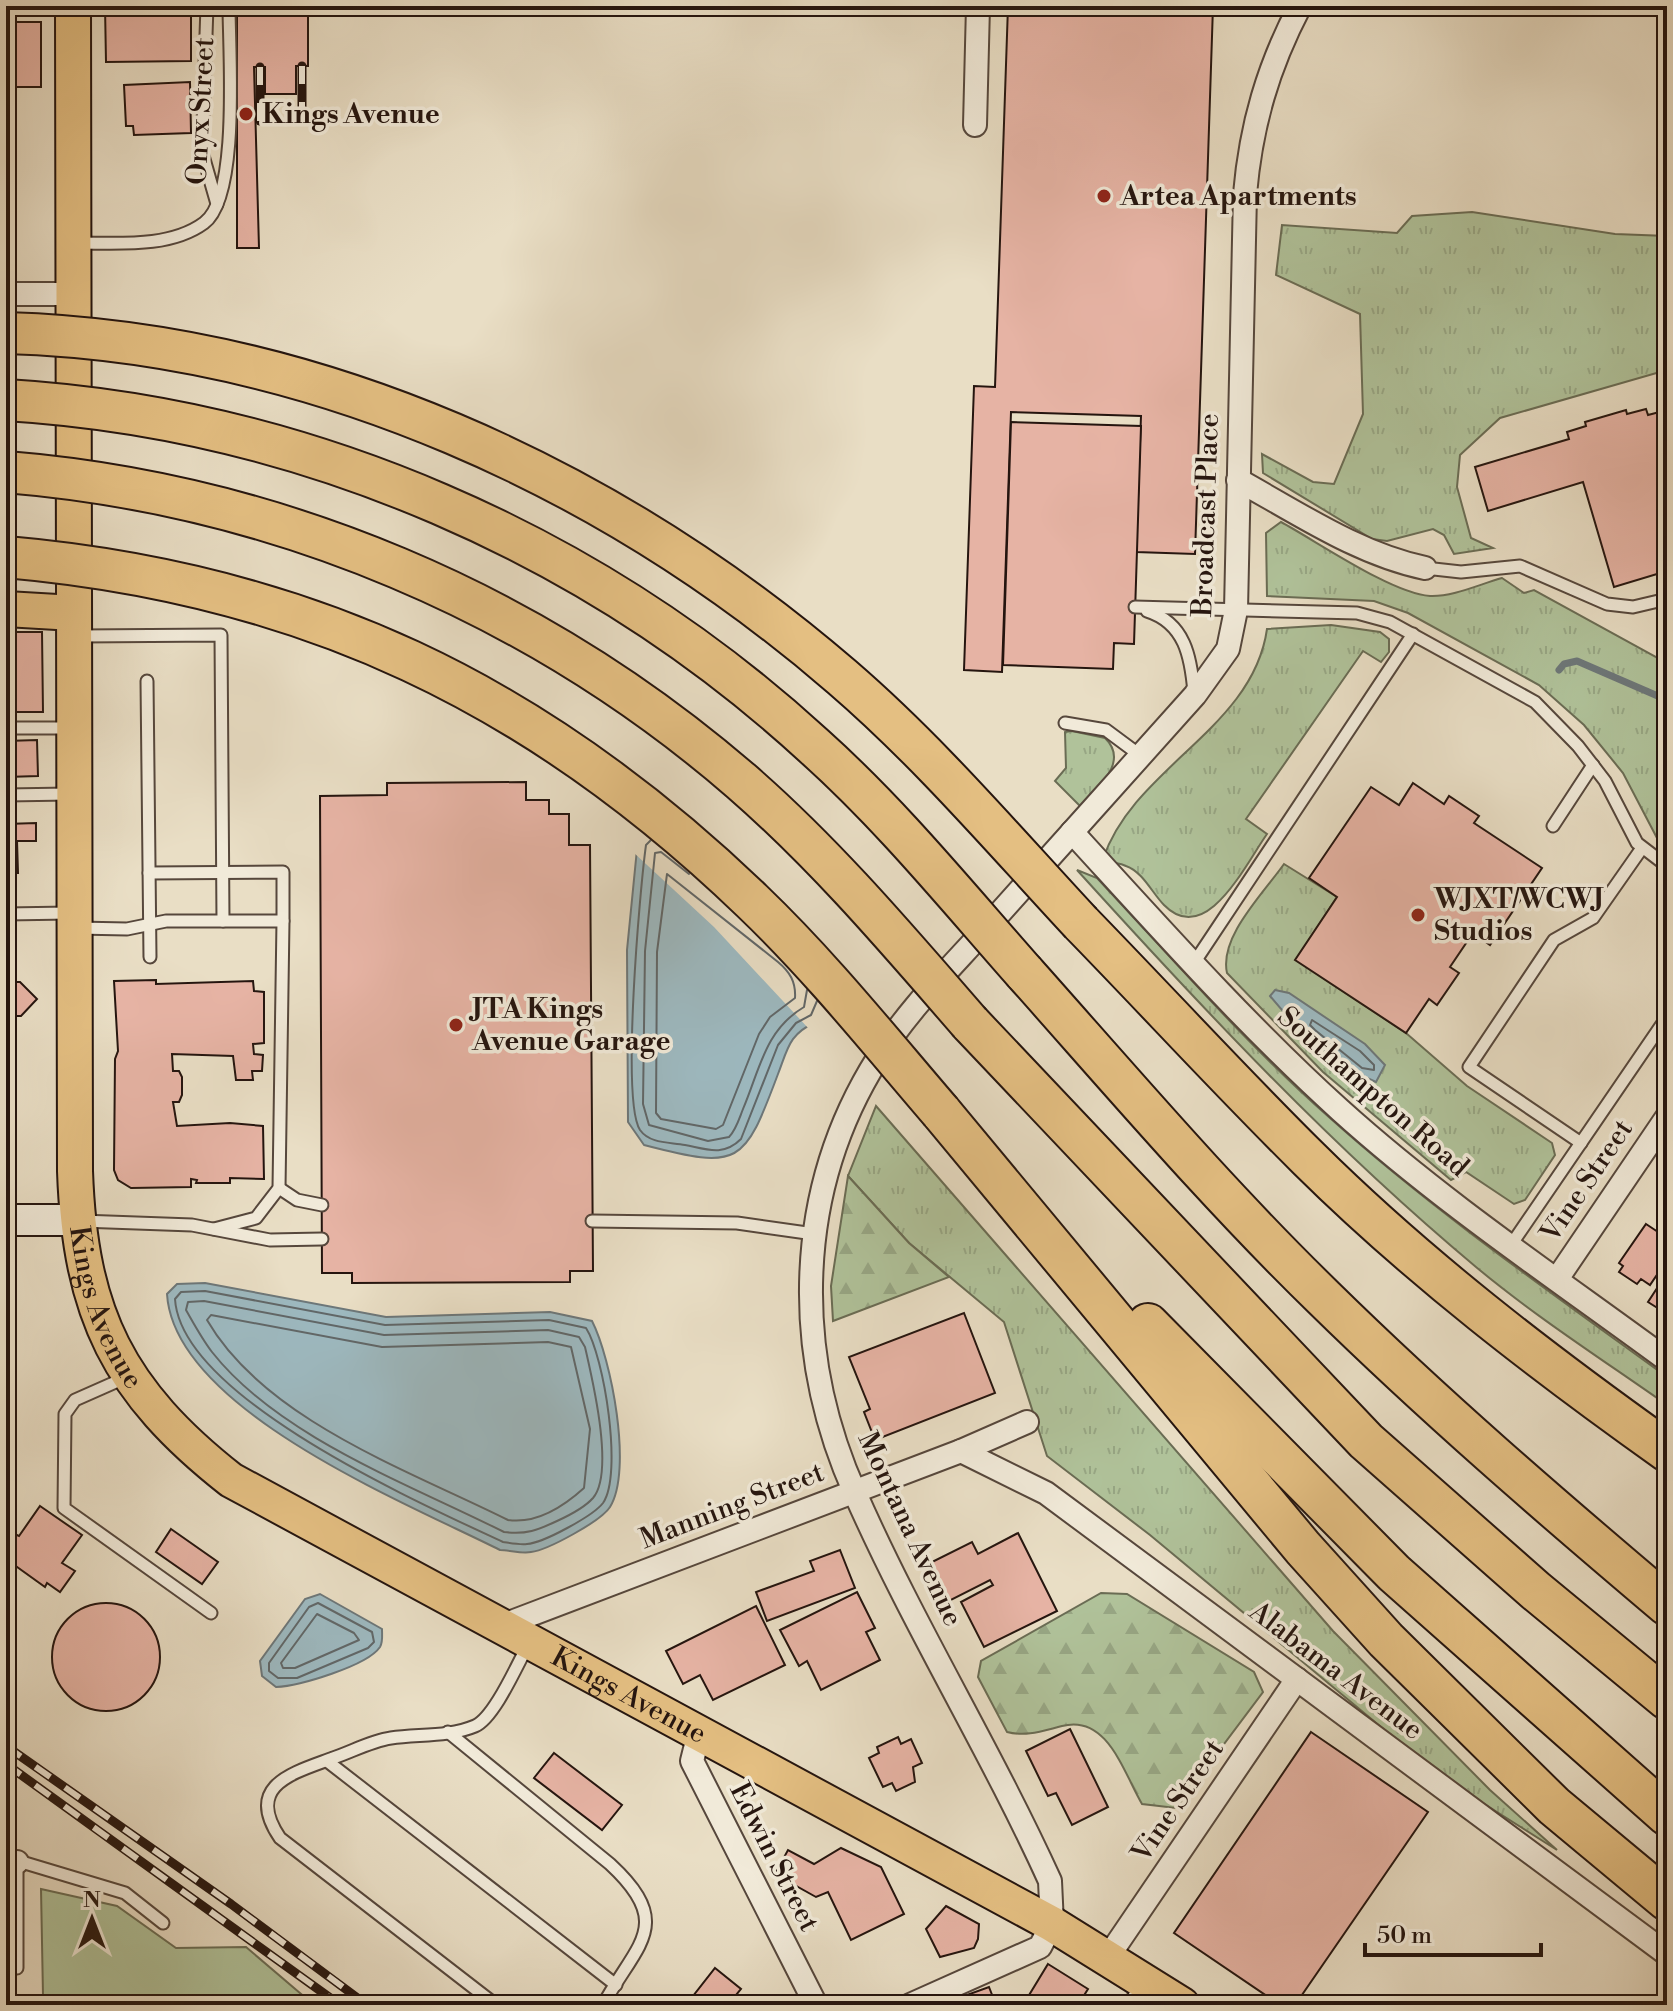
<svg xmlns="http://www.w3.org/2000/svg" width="1673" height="2011" viewBox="0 0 1673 2011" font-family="'Libre Bodoni',serif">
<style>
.grass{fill:url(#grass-tufts);stroke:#6a6c54;stroke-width:2}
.forest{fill:url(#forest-firs);stroke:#6a6c54;stroke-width:2}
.park{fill:#b0c29a;stroke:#6a6c54;stroke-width:2}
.water{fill:#9db9c0;stroke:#6d7779;stroke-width:2}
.pier{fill:#e9dec5}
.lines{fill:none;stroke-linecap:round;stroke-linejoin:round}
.shore{stroke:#616768;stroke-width:2}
.stream{stroke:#6d7779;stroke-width:7}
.building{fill:#e6b3a4;stroke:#25150f;stroke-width:2}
.lane-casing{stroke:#56473c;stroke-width:15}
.street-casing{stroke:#56473c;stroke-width:26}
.secondary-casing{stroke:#25150f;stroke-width:34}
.primary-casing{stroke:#25150f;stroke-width:38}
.highway-casing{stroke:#25150f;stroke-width:44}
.lane{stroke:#f1ead9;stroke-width:11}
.street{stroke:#f1ead9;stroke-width:22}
.secondary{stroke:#f1ead9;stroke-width:30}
.primary{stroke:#e4bf82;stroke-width:34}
.highway{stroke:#e4bf82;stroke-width:40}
.rail-casing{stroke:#25150f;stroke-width:9}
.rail{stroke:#f1ead9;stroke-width:6;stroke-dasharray:18;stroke-linecap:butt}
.highway-bridge-casing{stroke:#25150f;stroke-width:44;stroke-linecap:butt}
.highway-bridge{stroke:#e4bf82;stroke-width:40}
.poi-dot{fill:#8f2418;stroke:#f1ead9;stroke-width:3}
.labels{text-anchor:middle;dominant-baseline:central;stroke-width:7;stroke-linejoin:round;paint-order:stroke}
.street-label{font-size:28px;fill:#25150f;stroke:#f1ead9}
.poi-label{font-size:28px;font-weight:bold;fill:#25150f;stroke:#f1ead9;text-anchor:start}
</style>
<defs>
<pattern id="grass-tufts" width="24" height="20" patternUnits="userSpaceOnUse" patternTransform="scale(2)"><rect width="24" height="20" fill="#b0c29a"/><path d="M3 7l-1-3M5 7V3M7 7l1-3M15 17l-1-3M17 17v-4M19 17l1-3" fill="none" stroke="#97a684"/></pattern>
<pattern id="forest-firs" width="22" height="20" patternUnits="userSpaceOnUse" patternTransform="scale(2)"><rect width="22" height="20" fill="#b0c29a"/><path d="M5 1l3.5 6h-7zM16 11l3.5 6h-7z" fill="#97a684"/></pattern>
</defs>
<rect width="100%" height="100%" fill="#e9dec5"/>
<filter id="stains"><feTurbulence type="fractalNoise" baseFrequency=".0025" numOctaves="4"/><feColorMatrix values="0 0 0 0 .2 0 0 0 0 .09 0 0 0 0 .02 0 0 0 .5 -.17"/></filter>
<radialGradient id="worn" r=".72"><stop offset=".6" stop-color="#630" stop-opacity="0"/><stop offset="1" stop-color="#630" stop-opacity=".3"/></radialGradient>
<g class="grass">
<path d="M1472 212 1615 234 1667 236V370L1500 418 1460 455 1457 487 1471 538 1493 548 1454 554 1444 535 1433 529 1387 541 1372 539 1263 473 1262 454 1313 482 1334 484 1363 414 1360 314 1276 275 1282 225 1397 233 1412 216Z"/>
<path d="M1281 522C1318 542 1391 593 1430 596 1453 597 1480 584 1502 578L1524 593 1534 590 1667 663V846L1657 838 1623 773 1584 725 1539 685 1408 613 1374 601 1267 596 1266 533Z"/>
<path d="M1331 625 1380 632 1389 639V652L1381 662 1363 651 1246 819 1267 834C1245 865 1206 948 1164 905 1152 893 1143 872 1126 866 1118 862 1111 864 1103 859 1134 767 1253 729 1267 629Z"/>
<path d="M1072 731 1105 738C1130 762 1097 788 1081 807L1055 781 1066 768 1065 732Z"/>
<path d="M1284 864 1337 897 1296 960 1406 1033 1467 1086 1552 1143 1555 1155 1525 1200 1514 1204 1466 1172 1451 1180 1323 1072 1227 973C1219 937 1263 894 1284 864Z"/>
<path d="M1077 870 1097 878C1173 959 1246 1044 1330 1118 1435 1212 1553 1294 1667 1377V1405C1603 1360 1536 1317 1476 1267 1331 1146 1203 1009 1077 870Z"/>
<path d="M876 1106 1333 1631 1490 1790 1557 1850 1440 1776 1150 1535 1047 1456 1004 1322 909 1243 848 1176Z"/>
</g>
<g class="forest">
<path d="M848 1176 909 1243 949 1277 833 1321 831 1286Z"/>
<path d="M1101 1593 1127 1594 1254 1672 1263 1692 1176 1808 1142 1804C1123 1771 1107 1714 1062 1726 1042 1731 1027 1737 1007 1732L978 1677 981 1661Z"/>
</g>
<path class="park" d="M41 1889 117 1906 176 1948 246 1947 314 2005H6V1996L43 1995Z"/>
<g class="water">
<path d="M638 839 816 1022C789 1034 788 1048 778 1074 744 1165 740 1170 644 1145L628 1122 627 950Z"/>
<path d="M1275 990 1289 993 1365 1044 1385 1065 1376 1082C1336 1066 1297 1029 1270 996Z"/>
<path d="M205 1283 386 1317 550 1312 592 1321C611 1358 633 1470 610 1507 601 1521 548 1550 531 1552 522 1554 509 1550 500 1550 409 1504 174 1410 167 1294L177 1284Z"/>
<path d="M320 1594 382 1629C382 1636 383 1642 380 1647 367 1666 299 1686 276 1687L262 1676 260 1661 305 1599Z"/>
</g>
<path class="pier" d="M645 829 830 997 827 1012 819 1024 809 1029 714 927 633 852 636 836Z"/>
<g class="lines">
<g class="shore">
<path d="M651 840 646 845C640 888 621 1101 640 1130 650 1144 670 1142 685 1145 706 1149 723 1157 741 1139L778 1045 796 1023 811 1015 817 1001"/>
<path d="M667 874 778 962C790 972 796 982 795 998L770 1017 759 1034 723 1125 716 1129 661 1119 656 1113 657 952Z"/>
<path d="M689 874 661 852 655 853 645 951 643 1104 649 1125 708 1141 729 1137C736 1130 739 1119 743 1109 760 1069 765 1030 804 1007L807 990"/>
<path d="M1312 1020 1360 1051 1374 1065V1070L1362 1068 1315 1030 1310 1025Z"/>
<path d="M205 1291 385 1325 549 1320 586 1328C604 1356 623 1474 603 1503 593 1516 543 1543 527 1544 520 1545 510 1543 503 1542 422 1504 181 1398 175 1299L181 1292Z"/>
<path d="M204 1301 384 1335 548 1330 579 1337 585 1347C592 1378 615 1472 593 1498 585 1507 568 1516 557 1521 538 1530 526 1535 504 1532 409 1484 279 1437 212 1352 202 1339 194 1324 186 1310L188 1302Z"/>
<path d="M211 1315 382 1347 548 1342 571 1347 590 1429 584 1488C563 1507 536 1524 508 1520 408 1470 265 1420 207 1320Z"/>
<path d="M318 1603 372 1632 374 1642 368 1648 297 1678H278L269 1671V1663L309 1607Z"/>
<path d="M317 1614 354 1633 359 1640 295 1668H283L281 1663Z"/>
</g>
<path class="stream" d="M1559 670 1564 664 1577 661 1667 700"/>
</g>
<g class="building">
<path d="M105 6H191V61L106 62Z"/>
<path d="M237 6H308V66H296V94H265V67H254L259 248H237Z"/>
<path d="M1008 6H1213L1195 554 1136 552 1141 416 1011 412 1002 672 964 670 974 386 995 387Z"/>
<rect x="6" y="22" width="35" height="65"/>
<path d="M190 82 191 133 134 135 133 126H126L124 85Z"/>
<path d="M1646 409 1648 415 1667 410V457L1661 459 1667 478V571L1614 587 1583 482 1488 511 1475 467 1569 439 1567 432 1586 426 1585 422 1626 410 1627 414Z"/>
<path d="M1011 422 1141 426 1134 644 1114 643 1113 669 1003 665Z"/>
<path d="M6 632H42L43 712H6Z"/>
<path d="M37 740 38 776 6 777V741Z"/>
<path d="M526 782V800H549V814H569V845H590L593 1271H570V1282L352 1283V1273H322L320 796 387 795V783Z"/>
<path d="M1413 783 1444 804 1449 796 1479 816 1474 823 1542 868 1490 945 1473 933 1450 967 1459 973 1437 1005 1429 999 1406 1033 1295 960 1337 897 1309 878 1371 787 1399 805Z"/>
<path d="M36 823V841H6V824Z"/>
<path d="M6 841H17L18 873H6Z"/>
<path d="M156 980V984L253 981 254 991 264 992V1043L253 1044 254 1054 263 1055 262 1071H252L253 1080H236L233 1056 172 1054 173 1071H179L182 1077V1095L179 1102H173L177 1126 230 1123 263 1126 264 1179 230 1178V1183H196L197 1180 191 1179V1187L131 1188 118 1180 114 1170 115 1059 118 1051 114 981Z"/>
<path d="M6 982H20L37 999 21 1016H6Z"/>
<path d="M1667 1194V1211L1659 1205Z"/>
<path d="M1646 1224 1667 1238V1260L1650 1285 1641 1279 1637 1284 1619 1272 1623 1266 1619 1263Z"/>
<path d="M1667 1273V1314L1648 1302Z"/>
<path d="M964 1313 995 1393 875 1440 864 1412 870 1409 849 1357Z"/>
<path d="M40 1506 82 1535 62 1563 75 1571 60 1592 47 1583 45 1587 6 1559V1530L19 1536Z"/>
<path d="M171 1529 218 1562 202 1584 156 1552Z"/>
<path d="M1018 1533 1057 1611 984 1647 961 1602 993 1585 990 1580 943 1604 924 1566 972 1542 978 1554Z"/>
<path d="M840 1550 855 1588 767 1621 756 1592 814 1571 810 1561Z"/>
<path d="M857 1592 875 1628 866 1632 880 1660 821 1690 807 1661 799 1666 780 1630Z"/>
<circle cx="106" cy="1657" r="54"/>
<path d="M756 1606 785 1665 713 1700 700 1675 683 1684 666 1651Z"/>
<path d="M1070 1729 1108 1807 1072 1825 1056 1793 1048 1796 1026 1751Z"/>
<path d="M1311 1732 1428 1812 1295 2005H1280L1174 1933Z"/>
<path d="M898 1737 901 1744 911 1739 922 1763 913 1767 915 1782 896 1791 892 1783 883 1787 869 1758 879 1753 877 1747Z"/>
<path d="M554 1753 622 1805 602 1830 534 1778Z"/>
<path d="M841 1848 881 1867 904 1914 851 1940 828 1892 816 1897 775 1874 788 1850 814 1864Z"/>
<path d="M946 1906 979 1924 978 1939 974 1948 940 1957 926 1929Z"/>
<path d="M1048 1964 1088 1989 1078 2005H1023Z"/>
<path d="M715 1968 741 1989 728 2005H686Z"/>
<path d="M989 1987 996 2005H968L964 1996Z"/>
</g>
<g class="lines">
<g class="lane-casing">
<g id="lane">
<path d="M207 6 202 152 217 204"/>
<path d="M78 243C118 243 170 248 204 223 240 197 229 51 229 6"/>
<path d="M1425 568 1461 572 1520 566 1607 604 1633 607 1667 599"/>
<path d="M1135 607 1357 613 1390 622 1535 702 1578 746 1605 781 1637 843 1667 866"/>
<path d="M1147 611C1185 623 1191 657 1194 693"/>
<path d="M80 636 221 635 223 921"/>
<path d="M147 681 150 957"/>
<path d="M1065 723 1106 730 1141 756"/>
<path d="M6 728H69"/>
<path d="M6 795 69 794"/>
<path d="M1553 826 1593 765"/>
<path d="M149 873 283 872V921"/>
<path d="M6 914 69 913"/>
<path d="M77 928 127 929 166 921H283L279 1188 256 1218 214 1229"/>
<path d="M1194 963 1413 634"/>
<path d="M1581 1143 1469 1067 1554 940 1593 918 1642 848"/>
<path d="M279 1188 297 1200 322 1205"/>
<path d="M81 1221 192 1225 270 1240 322 1239"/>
<path d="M592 1221 737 1223 814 1234"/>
<path d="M1511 1245 1667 1017"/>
<path d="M127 1377 75 1400 65 1414 64 1508 211 1613"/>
<path d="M448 1732 610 1864C676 1925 636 1944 603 2005"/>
<path d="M327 1761 616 1985"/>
<path d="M15 1860 125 1893 163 1923"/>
<path d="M6 1968H17V1862"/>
<path d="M496 2005 280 1838C244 1785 293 1773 333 1758 351 1752 371 1741 391 1738 418 1734 449 1737 475 1726 494 1718 517 1665 528 1645"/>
<path d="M1128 2005 1142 1984"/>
</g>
</g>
<g class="street-casing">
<g id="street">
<path d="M975 125 978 6"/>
<path d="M6 294H73"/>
<path d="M1238 480C1298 513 1358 554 1425 568"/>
<path d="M1072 832C1159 927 1245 1024 1340 1110 1442 1202 1557 1279 1667 1360"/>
<path d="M1557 1279 1667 1117"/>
<path d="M961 1451 1046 1493 1667 1954"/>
<path d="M501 1626 961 1451 1027 1422"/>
<path d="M699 1733 692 1761 816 2005"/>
<path d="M6 1862H17"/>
<path d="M1108 1957 1297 1679"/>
<path d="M910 2005 1040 1947 1052 1924 1050 1881C990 1749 913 1625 855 1493 792 1352 794 1191 878 1058 910 1006 957 962 997 916 1063 842 1129 769 1195 695L1228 649 1236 610 1245 194C1251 125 1268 67 1300 6"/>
</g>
</g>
<g class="secondary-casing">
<path id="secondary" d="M6 1220H77"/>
</g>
<g class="primary-casing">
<g id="primary">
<path id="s1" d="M73 6 75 1171C80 1314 118 1391 231 1480L1052 1924 1182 2005"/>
<path d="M6 609 74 613"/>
</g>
</g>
<g class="highway-casing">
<g id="highway">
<path d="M1081 923C1157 1001 1231 1082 1309 1159 1418 1267 1542 1362 1667 1451"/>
<path d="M1024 972C1122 1082 1218 1195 1324 1298 1434 1406 1550 1506 1667 1605"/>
<path d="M970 1023 1366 1441 1536 1591 1667 1699"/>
<path d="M941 1112 1303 1548 1386 1640 1554 1806 1667 1900"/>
<path d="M1148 1324 1394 1573 1667 1815"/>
</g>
</g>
<use href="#lane" class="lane"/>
<use href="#street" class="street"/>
<use href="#secondary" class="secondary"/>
<use href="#primary" class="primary"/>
<use href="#highway" class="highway"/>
<g class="rail-casing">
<g id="rail">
<path d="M302 66V119"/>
<path d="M260 67V121"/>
<path d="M6 1746 231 1904 367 2005"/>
<path d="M6 1764 340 2005"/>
</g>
</g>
<use href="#rail" class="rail"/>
<g class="highway-bridge-casing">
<g id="highway-bridge">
<path d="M6 333C314 342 610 477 842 677 928 751 1003 839 1081 923"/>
<path d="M6 400C305 418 594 544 814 746 891 815 956 895 1024 972"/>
<path d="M6 472C277 494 535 603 741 781 825 854 897 939 970 1023"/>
<path d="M6 557C305 583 536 693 752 901 820 966 880 1041 941 1112"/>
</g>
</g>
<use href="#highway-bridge" class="highway-bridge"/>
</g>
<g class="poi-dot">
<circle cx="246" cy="114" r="8"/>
<circle cx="1104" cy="196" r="8"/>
<circle cx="1418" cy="915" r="8"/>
<circle cx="456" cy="1025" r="8"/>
</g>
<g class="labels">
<g class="street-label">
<text transform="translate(201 111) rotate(-87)">Onyx Street</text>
<text transform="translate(1206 515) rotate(-88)">Broadcast Place</text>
<text transform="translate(1373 1092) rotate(41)">Southampton Road</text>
<text transform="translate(1587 1181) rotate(-56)">Vine Street</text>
<text stroke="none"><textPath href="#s1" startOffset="1306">Kings Avenue</textPath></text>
<text transform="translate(732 1506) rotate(-21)">Manning Street</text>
<text transform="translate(910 1529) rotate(65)">Montana Avenue</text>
<text transform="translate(1336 1671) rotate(37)">Alabama Avenue</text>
<text stroke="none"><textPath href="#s1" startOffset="1978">Kings Avenue</textPath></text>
<text transform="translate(1178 1801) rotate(-56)">Vine Street</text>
<text transform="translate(774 1857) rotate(63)">Edwin Street</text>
</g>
<g class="poi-label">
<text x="262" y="114">Kings Avenue</text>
<text x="1120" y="196">Artea Apartments</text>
<text x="1434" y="899">WJXT/WCWJ<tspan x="1434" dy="32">Studios</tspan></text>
<text x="472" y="1009">JTA Kings<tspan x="472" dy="32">Avenue Garage</tspan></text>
</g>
</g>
<rect width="1673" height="2011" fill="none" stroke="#e9dec5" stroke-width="32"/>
<rect x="8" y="8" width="1657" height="1995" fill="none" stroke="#25150f" stroke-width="4"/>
<rect x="16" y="16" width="1641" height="1979" fill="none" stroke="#25150f" stroke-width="2"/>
<g transform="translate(92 1919)" stroke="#f1ead9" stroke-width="6" paint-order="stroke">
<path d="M0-6L14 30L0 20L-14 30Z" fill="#25150f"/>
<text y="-12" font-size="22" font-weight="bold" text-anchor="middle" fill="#25150f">N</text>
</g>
<path d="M1365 1943v12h176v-12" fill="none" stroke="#25150f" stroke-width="4"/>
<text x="1377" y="1943" font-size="24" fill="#25150f" stroke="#f1ead9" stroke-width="6" paint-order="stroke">50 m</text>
<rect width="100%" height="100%" filter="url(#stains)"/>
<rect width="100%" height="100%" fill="url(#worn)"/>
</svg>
